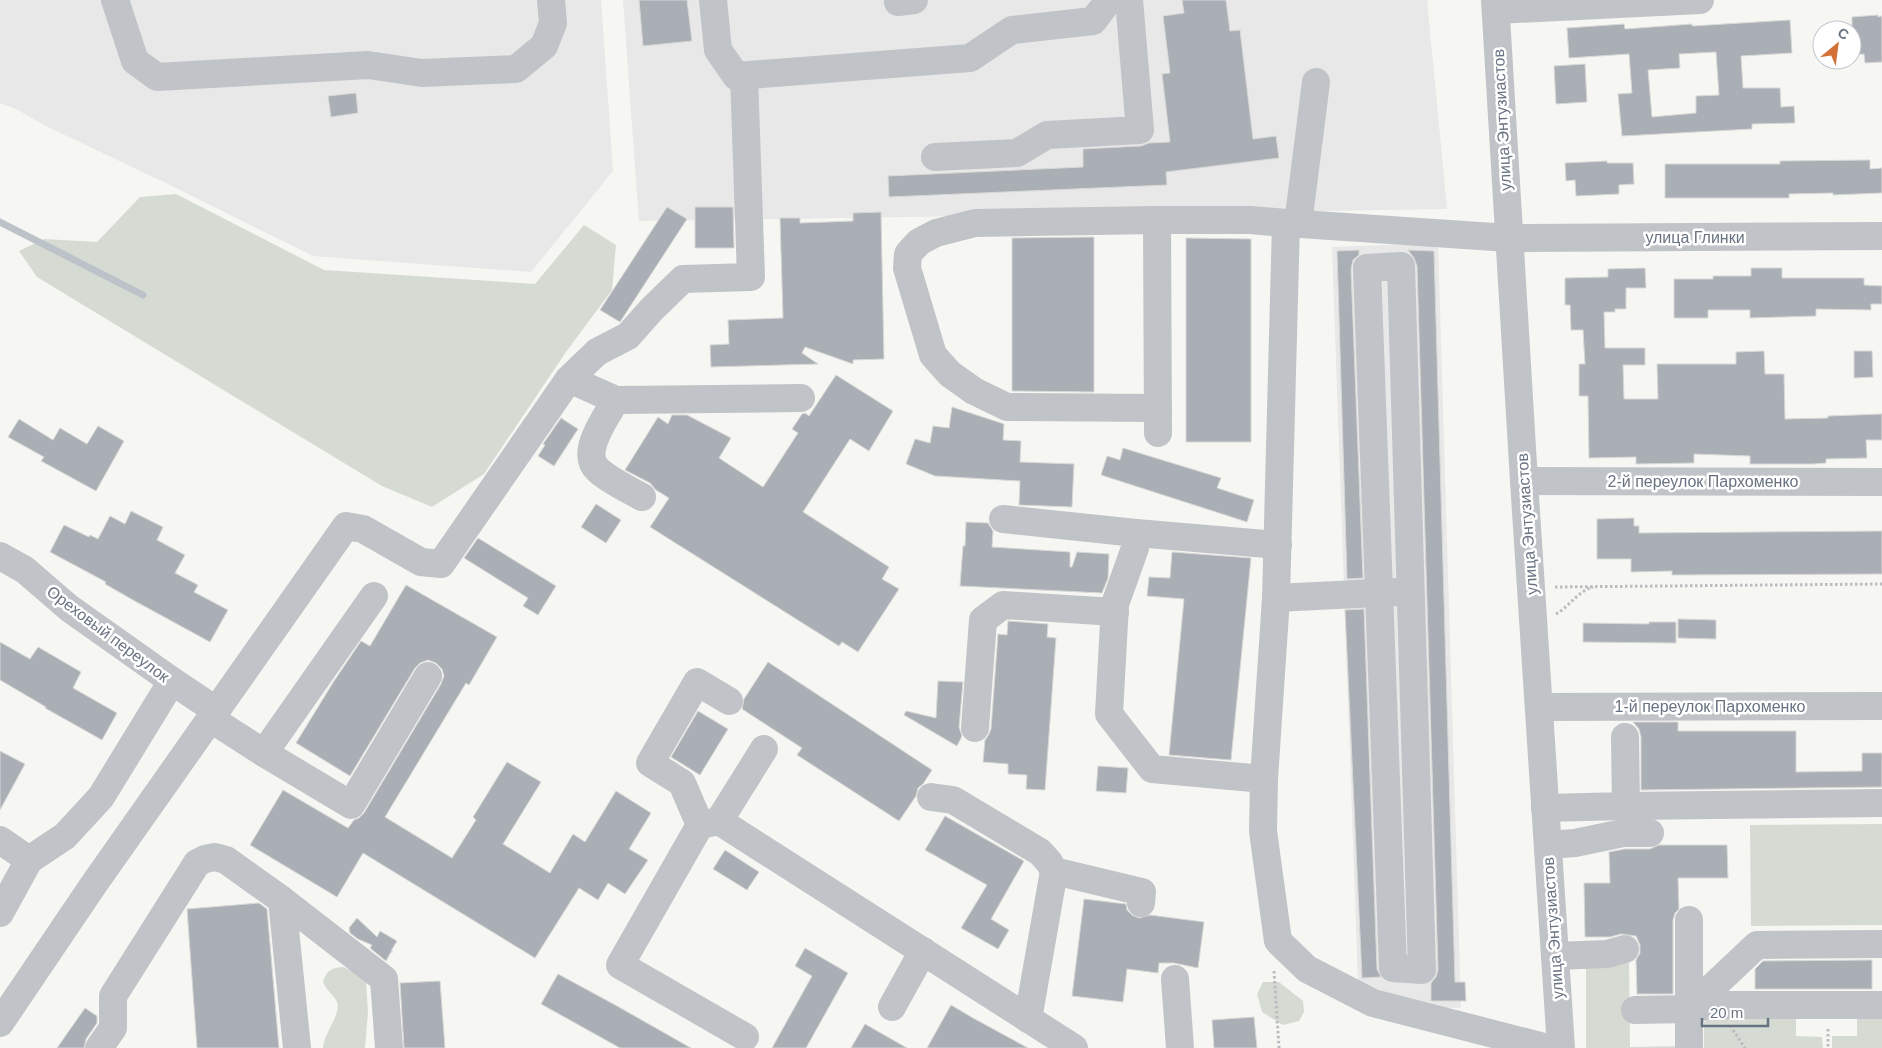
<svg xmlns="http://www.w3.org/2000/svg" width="1882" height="1048" viewBox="0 0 1882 1048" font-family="Arial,sans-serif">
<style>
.built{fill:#e7e8e7}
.green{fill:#d5dbd3}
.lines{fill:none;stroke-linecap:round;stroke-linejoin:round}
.stream{stroke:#bbc3c9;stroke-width:7}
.building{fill:#aaafb6;stroke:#d8d8d6;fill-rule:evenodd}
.path{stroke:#babcbf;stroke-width:3;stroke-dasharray:2.5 2.5;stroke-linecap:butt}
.minor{stroke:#c0c3c7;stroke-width:28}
.labels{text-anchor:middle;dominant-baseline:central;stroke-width:5;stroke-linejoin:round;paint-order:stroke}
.street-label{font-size:16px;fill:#687382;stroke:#fff}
</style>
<rect width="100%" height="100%" fill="#f6f6f3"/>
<g class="built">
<path d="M0 0H601L613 171 531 272 313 256 172 186 46 126 16 109 0 103Z"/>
<path d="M623 0H1427L1447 209 639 221Z"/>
<path d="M1438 243 1461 1008H1433L1358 984 1332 247Z"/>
</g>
<g class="green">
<path d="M176 194 324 270 535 284 584 225 616 245 612 290 566 352 484 474 432 507 382 486 37 277 19 251 44 239 97 242 140 197Z"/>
<path d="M1882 824V925L1751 926 1750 825Z"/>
<path d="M1586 959H1629L1630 1047 1682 1046V1048H1586Z"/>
<path d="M343 967 356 973 366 982 368 1012 365 1048H323C324 1032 341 1016 337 1002 334 995 326 990 323 982 327 970 331 968 343 967Z"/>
<path d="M1263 982H1279L1303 1001 1304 1012 1299 1021 1283 1025 1262 1012 1257 994Z"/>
<path d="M1796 1013V1036L1822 1037 1823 1048H1704V1022L1719 1014Z"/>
<path d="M1857 1013H1882V1048H1832V1036H1857Z"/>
</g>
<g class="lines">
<path class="stream" d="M0 222 143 295"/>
</g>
<g class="building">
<path d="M639 0H687L692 41 643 46Z"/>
<path d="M1182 0H1226L1230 31 1240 30 1253 139 1276 136 1279 158 1166 172 1167 185 889 197 888 176 1083 167V149L1141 146 1149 143 1170 142 1162 74 1170 73 1163 16 1184 13Z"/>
<path d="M1878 15V17L1882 16V62L1865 63 1864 54 1852 55V17Z"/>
<path d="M1790 20 1792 53 1741 56 1743 88H1780L1781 107 1794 106 1795 123 1752 124V129L1622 136 1618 94 1632 93 1629 54 1569 58 1567 28 1624 24 1625 29 1692 24V26ZM1716 52 1719 95 1696 96V113L1652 117 1648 70 1680 68 1679 54Z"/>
<path d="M1585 64 1587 102 1556 104 1554 66Z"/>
<path d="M356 93 358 113 331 117 328 96Z"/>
<path d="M1870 160V169L1882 168V193L1833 195V193L1789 194V198H1665V164H1780V161Z"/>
<path d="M1607 161V163H1633L1634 184 1619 185V194L1576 196 1575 180 1566 181 1565 163Z"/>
<path d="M667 207 687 219 620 322 600 310Z"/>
<path d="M695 207H733L734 248H695Z"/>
<path d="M881 212 884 359 853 360V364L805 347 802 353 818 364 711 367 710 345 729 344 728 320 783 318 780 218H800V223L853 221V213Z"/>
<path d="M1094 237V392L1012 391V238Z"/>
<path d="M1186 238 1251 239V442H1186Z"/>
<path d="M1359 250V255L1353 260 1351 269 1363 578 1347 579 1337 251Z"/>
<path d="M1408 250 1434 251 1455 982H1465L1466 1001H1431V983L1436 977 1438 970 1417 266 1414 258Z"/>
<path d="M1645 268 1646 288H1626V309H1615V312H1604L1605 348H1645V365H1623L1624 399H1658L1657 364H1736V352L1764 351 1765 374H1784L1785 419 1828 418V416L1882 414V440H1866L1867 458 1826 459V463L1813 464H1750V456L1694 454V463L1636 464V457L1589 458 1588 396H1579V364H1585L1583 330H1571L1570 305H1565V278L1608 277V269Z"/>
<path d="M1751 268H1782V278H1864V285L1882 286V304H1871V310L1816 309V316L1750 318V310H1708V318H1674V279H1713V276H1751Z"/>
<path d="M1854 351H1872L1873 377 1854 378Z"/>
<path d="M836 375 893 411 869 451 850 439 803 512 889 567 882 579 899 589 858 652 842 642 839 646 650 527 669 498 656 490 650 483 625 470 658 417 668 424 672 415H687L731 438 719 458 763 487 798 433 792 429 802 414 805 413 809 416Z"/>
<path d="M952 407 1004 424 1003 440 1021 441 1020 462 1074 464 1072 507 1019 505 1020 481 935 476 906 464 915 439 930 443 933 426 949 428Z"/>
<path d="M561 418 578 429 554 466 538 456 545 445 543 444Z"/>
<path d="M19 419 53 440 60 428 87 444 98 426 124 441 96 491 41 461 44 457 8 437Z"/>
<path d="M1123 448 1221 478 1217 488 1254 500 1247 522 1101 475 1107 456 1120 460Z"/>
<path d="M596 504 621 520 606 543 581 527Z"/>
<path d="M131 511 163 527 157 540 185 555 175 573 198 585 194 592 228 610 210 642 133 600 105 584 106 582 50 552 64 525 89 537 90 535 98 539 110 516 125 524Z"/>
<path d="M1634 518V526H1639V533L1882 531V574L1672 575V571L1631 572V559H1597V519Z"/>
<path d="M966 522 988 523 993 531 992 547 1070 552V567H1072L1077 552 1109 554 1108 578 1102 593 960 586 963 546H965Z"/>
<path d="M478 538 556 586 538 615 523 606 528 598 464 558Z"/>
<path d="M1172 552 1251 558 1231 760 1169 755 1184 599 1147 596 1149 577 1170 578Z"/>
<path d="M406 585 497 637 469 685 466 683 385 817 452 858 476 820 473 817 507 762 541 782 503 844 550 873 573 834 585 842 616 791 651 813 629 849 648 860 625 894 608 883 598 900 579 888 535 958 363 853 337 897 250 845 283 790 348 828 354 820 359 818 364 813 441 684 444 676 442 669 436 663 428 660 420 663 415 668 350 776 296 743 334 681 361 641 370 646Z"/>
<path d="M1364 609 1377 969 1381 977 1362 978 1345 610Z"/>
<path d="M1678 619 1716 620V639L1678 638Z"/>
<path d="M1008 621 1048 624 1047 637 1056 638 1045 790 1026 789 1027 775 1008 774V764L983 762 985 740 988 736 991 729 998 634 1007 635Z"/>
<path d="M1649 622H1676V643L1583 642V623L1649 624Z"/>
<path d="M0 642 30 659 38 647 81 672 73 688 117 713 102 740 45 708 46 707 0 680Z"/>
<path d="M768 662 932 770 923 784 918 788 916 796 899 821 797 755 802 748 742 709 744 699Z"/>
<path d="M938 681 963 682 959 727 962 736 957 746 904 715 906 711 936 718Z"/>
<path d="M698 711 728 729 700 775 671 757Z"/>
<path d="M1633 722H1678V731H1796V772L1862 771V753H1882V787L1641 790V737L1639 729Z"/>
<path d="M0 751 25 764 0 810Z"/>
<path d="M1098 766 1128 768 1126 793 1096 791Z"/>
<path d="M945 816 1024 861 991 919 1009 930 998 949 961 928 987 885 925 850Z"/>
<path d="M1659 845H1727L1728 878H1678L1679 909 1675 913 1673 920V994H1637L1636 960 1640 953V945L1636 936 1621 934 1610 937H1585L1584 883H1610L1609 852 1625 849H1650Z"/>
<path d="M725 850 759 872 747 890 713 869Z"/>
<path d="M1084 899 1126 904 1127 910 1132 915 1139 918 1150 915 1204 922 1198 968 1174 963H1159L1158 973 1127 969 1123 1002 1072 996Z"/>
<path d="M259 903 267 909 279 1048H197L187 909Z"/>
<path d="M357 918 377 937 380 931 397 941 391 951 393 952H391L386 961 370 948 372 945 358 939 350 933 349 928Z"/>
<path d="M805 948 848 973 806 1048H772L812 976 795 966Z"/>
<path d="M1872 960V989H1755V969L1763 961Z"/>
<path d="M558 974 617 1006 691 1048H620L541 1004Z"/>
<path d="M440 981 445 1048H404L400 983Z"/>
<path d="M951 1005 973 1018 1028 1048H927Z"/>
<path d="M85 1008 97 1016V1023L86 1039 84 1048H57Z"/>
<path d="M1254 1017 1257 1048H1214L1212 1020Z"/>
<path d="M865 1024 907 1048H851Z"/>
</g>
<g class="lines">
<g class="path">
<path d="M1555 587 1882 584"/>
<path d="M1556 614C1569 607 1578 591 1593 587"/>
<path d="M1274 971 1279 1048"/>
<path d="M1828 1029V1048"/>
<path d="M1733 1030 1745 1048"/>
</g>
<g class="minor">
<path d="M115 0 135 61 157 77 368 65 422 73 516 69 544 46 553 23 551 0"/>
<path d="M713 0 718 50 736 76 970 58 1012 30 1093 21 1109 0"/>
<path d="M898 0V2L914 0"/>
<path d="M1495 0 1524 481 1561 1048"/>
<path d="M1496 10 1700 0"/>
<path d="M935 157 1017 153 1047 135 1140 130 1129 0"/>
<path d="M1157 220 1158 433"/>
<path d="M1298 224 1316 82"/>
<path d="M1401 266 1422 970 1393 968 1367 268Z"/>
<path d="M569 379 616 400 801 398"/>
<path d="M616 400C606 417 579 453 598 470 610 481 628 489 642 497"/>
<path d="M1158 408 1007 407 974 391 950 374 933 355 907 268 908 254 919 242 936 233 975 223 1157 220H1250L1286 223"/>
<path d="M1524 481 1882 482"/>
<path d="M1003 519 1136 533 1135 548 1115 604 1109 714 1152 769 1264 779 1263 831 1278 941 1307 969 1373 1003 1548 1048"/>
<path d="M1136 533 1278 545"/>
<path d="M0 556 25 570 69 608 172 681 217 711"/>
<path d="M1276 598 1397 592"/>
<path d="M1539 707 1882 706"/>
<path d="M211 719 264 753 351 805 428 676"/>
<path d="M975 728 983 620 1003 605 1115 612"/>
<path d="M264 753 374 596"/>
<path d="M1264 779 1276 598 1286 223 1509 238 1882 236"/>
<path d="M931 797 953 800 1040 852 1049 862 1054 871 1028 1019"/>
<path d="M1626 806 1882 803"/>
<path d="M1545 808 1626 806 1625 737"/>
<path d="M719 821 764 749"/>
<path d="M700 825 682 783 650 763 697 682 729 701"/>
<path d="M0 840 29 860"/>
<path d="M1548 845 1575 843 1623 833H1650"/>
<path d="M1054 871 1142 892 1141 903"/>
<path d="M282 900 297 1048"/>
<path d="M0 913 29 860 65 836 101 797 172 681"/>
<path d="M1689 920V1009"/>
<path d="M1555 956 1607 954 1625 949"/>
<path d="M1175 979 1180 1048"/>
<path d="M892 1007 923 951"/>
<path d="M1635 1010 1689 1009 1757 945 1882 944"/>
<path d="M0 1023 94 884 346 526 363 529 421 562 441 564 569 379 597 352 628 336 652 309 683 279 751 277 744 76"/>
<path d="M745 1037 620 965 700 825 719 821 1074 1048"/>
<path d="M99 1048 113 1028V996L197 863 205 859 215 857 226 860 282 900 384 979 389 1048"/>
<path d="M1689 1048V1009L1717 1005H1882"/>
</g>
</g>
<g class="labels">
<g class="street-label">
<text transform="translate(1502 120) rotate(-93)">улица Энтузиастов</text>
<text x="1695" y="237">улица Глинки</text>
<text x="1703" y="481">2-й переулок Пархоменко</text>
<text transform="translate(1527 524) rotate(-94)">улица Энтузиастов</text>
<text transform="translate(108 634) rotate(37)">Ореховый переулок</text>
<text x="1710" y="706">1-й переулок Пархоменко</text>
<text transform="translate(1553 928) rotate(-94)">улица Энтузиастов</text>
</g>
</g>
<g transform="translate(1837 45) rotate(29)"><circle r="24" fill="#ffffff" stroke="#c3c7cd"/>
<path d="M0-4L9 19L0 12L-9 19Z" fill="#d37137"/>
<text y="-8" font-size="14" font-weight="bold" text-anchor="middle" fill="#687382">С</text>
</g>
<path d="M1702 1018v8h66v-8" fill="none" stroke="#687382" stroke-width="2.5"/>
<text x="1710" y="1018" font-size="15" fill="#687382" stroke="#ffffff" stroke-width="4" paint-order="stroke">20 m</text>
</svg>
